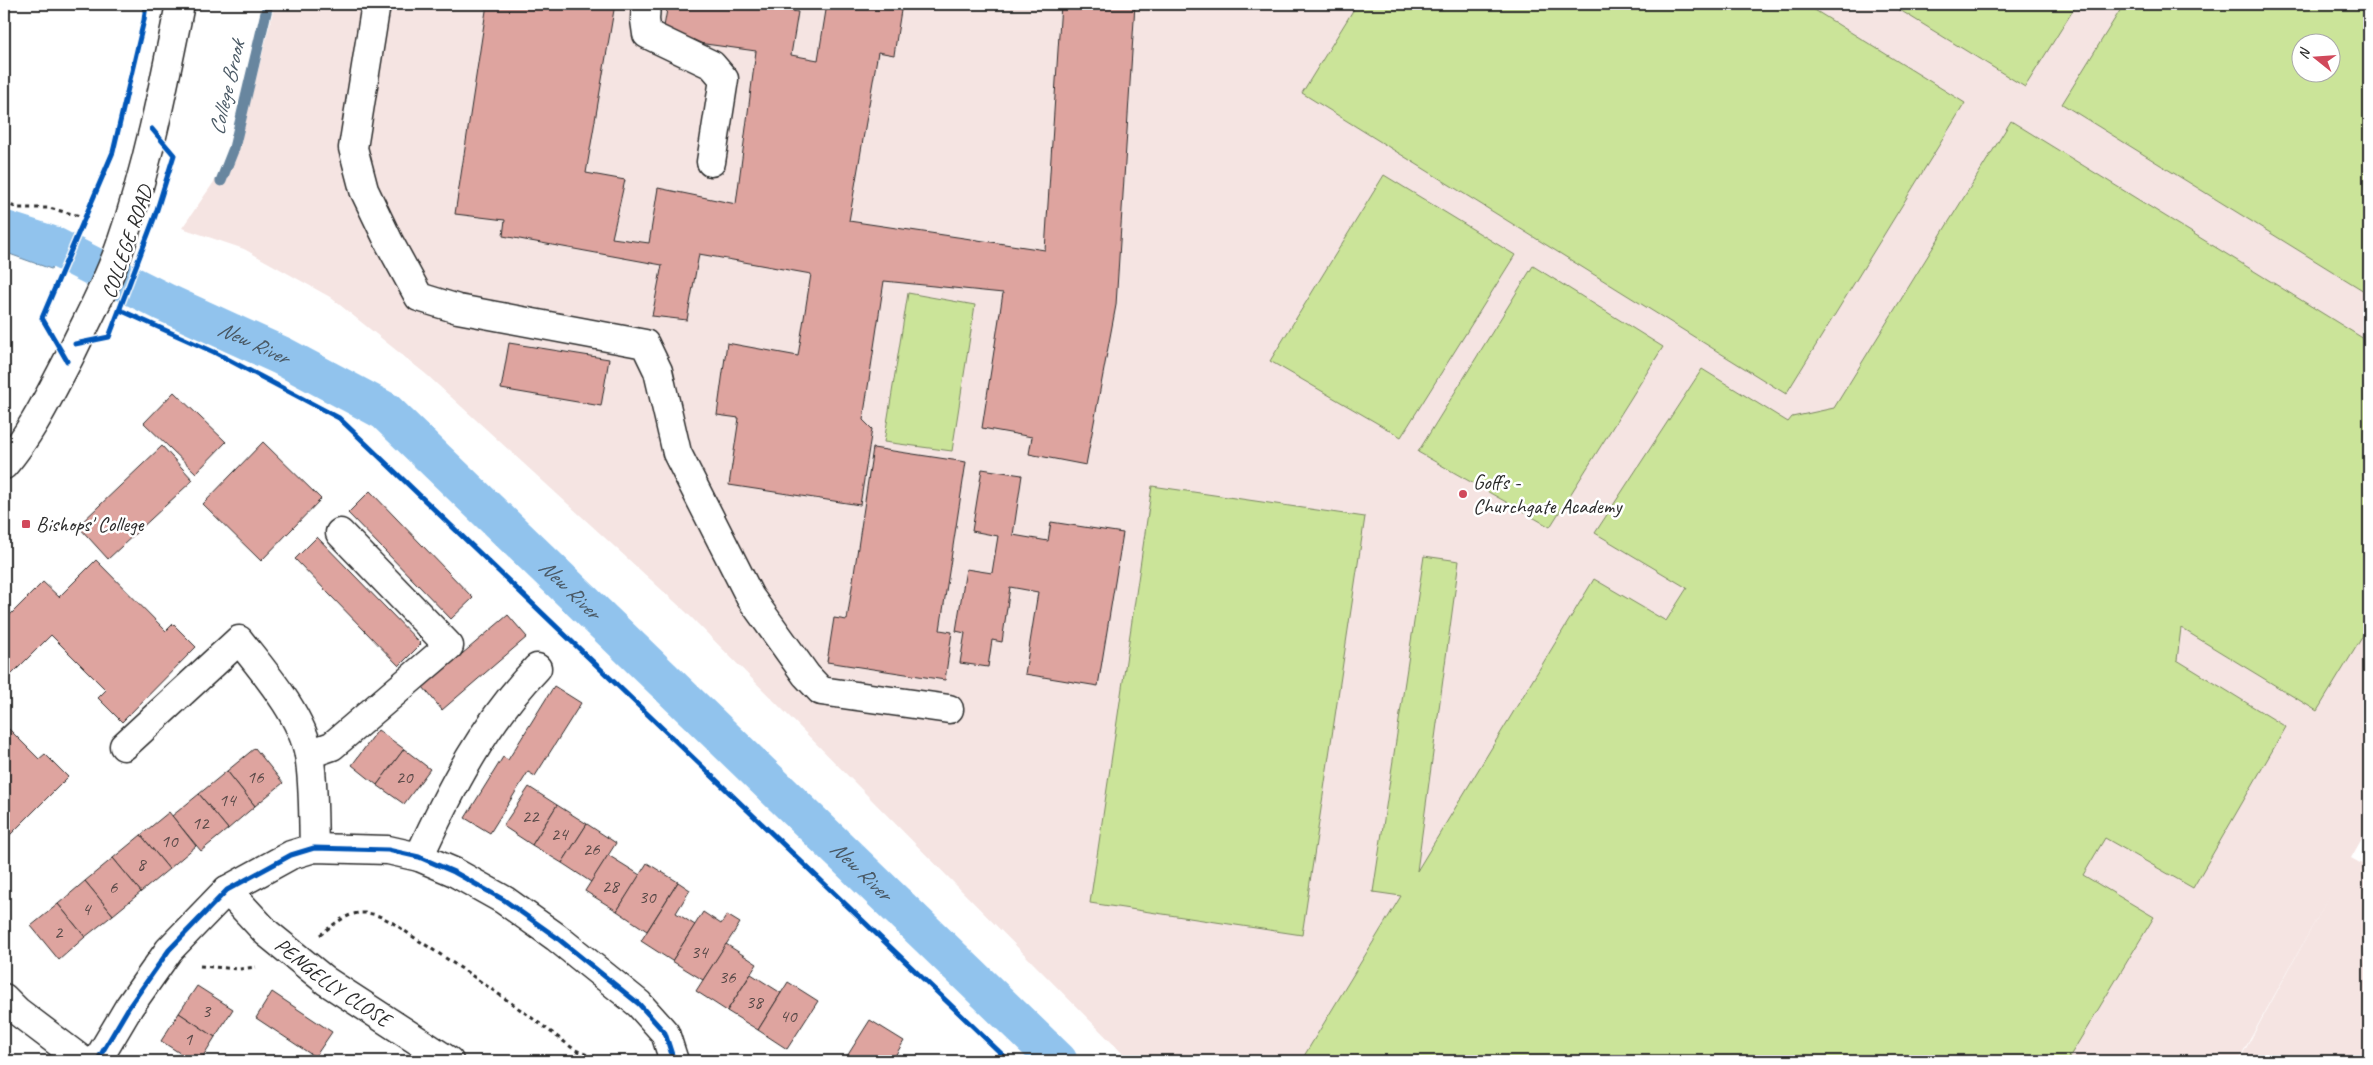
<svg xmlns="http://www.w3.org/2000/svg" width="2373" height="1065" viewBox="0 0 2373 1065" font-family="Caveat,sans-serif">
<style>
.built{fill:#f5e4e2;fill-rule:evenodd}
.green{fill:#cbe499;stroke:#7b8862;fill-rule:evenodd}
.water{fill:#91c3ed;stroke:#68869f}
.lines{fill:none;stroke-linecap:round;stroke-linejoin:round}
.shore{stroke:#546879;stroke-width:1}
.stream{stroke:#68869f;stroke-width:11}
.canal{stroke:#91c3ed;stroke-width:39}
.building{fill:#dea49f;stroke:#2b2b2b}
.minor-casing{stroke:#2b2b2b;stroke-width:31}
.path{stroke:#2b2b2b;stroke-width:3;stroke-dasharray:4 4;stroke-linecap:butt}
.minor{stroke:#fff;stroke-width:28}
.cycleway-casing{stroke:#fff;stroke-width:8}
.cycleway{stroke:#0057b8;stroke-width:5}
.poi-dot{fill:#d1495b;stroke:#fff;stroke-width:2}
.labels{text-anchor:middle;dominant-baseline:central;stroke-width:5;stroke-linejoin:round;paint-order:stroke}
.number-label{font-size:19px;fill:#584948}
.street-label{font-size:21px;fill:#2b2b2b;stroke:#fff}
.poi-label{font-size:21px;fill:#2b2b2b;stroke:#fff;text-anchor:start}
.water-label{font-size:22px;font-style:italic;fill:#4a5965;stroke:#fff}
</style>
<rect width="100%" height="100%" fill="#fff"/>
<filter id="ink" filterUnits="userSpaceOnUse"><feTurbulence type="fractalNoise" baseFrequency=".02" numOctaves="2"/><feDisplacementMap in="SourceGraphic" scale="10" xChannelSelector="R" yChannelSelector="G"/><feConvolveMatrix kernelMatrix="1 2 1 2 8 2 1 2 1" color-interpolation-filters="sRGB"/></filter>
<g filter="url(#ink)">
<path class="built" d="M275 4H2369V826L2351 858 2369 868V1061H2239L2332 891 2238 1061H1130L686 612 427 375 330 297 244 249 182 228 239 146ZM2300 42H2330V72H2300Z"/>
<g class="green">
<path d="M1357 4H1805L1965 103 1786 394 1302 93Z"/>
<path d="M1890 4H2077L2025 87Z"/>
<path d="M2124 4H2369V294L2062 104ZM2300 42H2330V72H2300Z"/>
<path d="M2011 121 2369 342V626L2317 711 2181 628 2177 660 2286 727 2193 888 2105 838 2083 875 2154 917 2067 1061H1301L1401 896 1373 892 1424 556 1459 561 1417 871 1594 579 1666 621 1687 588 1595 533 1702 369 1788 422 1792 417 1834 408Z"/>
<path d="M1384 175 1515 255 1401 437 1270 361Z"/>
<path d="M1533 266 1663 347 1550 527 1418 452Z"/>
<path d="M908 293 975 305 952 451 884 442Z"/>
<path d="M1152 486 1365 517 1302 935 1090 903Z"/>
</g>
<path class="water" d="M4 212 66 235 51 269 4 252Z"/>
<g class="lines">
<g class="shore">
<path d="M4 218 58 240 47 262 4 248"/>
<path d="M4 224 50 243 44 254 4 241"/>
</g>
<path class="stream" d="M221 181 234 148 268 4"/>
<path class="canal" id="s1" d="M4 230 51 245 164 302 282 356 385 411 1058 1061"/>
</g>
<g class="building">
<path d="M487 4H615L586 173 625 180 612 238 649 243 658 188 736 204 756 51 662 38 668 4H748L798 12 791 55 818 60 827 4H902L894 55 878 52 849 221 1045 250 1061 4H1135L1116 305 1086 465 1029 454 1032 437 982 428 1003 293 884 281 863 420 872 429 860 505 729 485 739 418 717 415 727 343 798 356 811 274 699 254 687 320 652 316 662 265 503 236 505 220 455 214Z"/>
<path d="M509 343 609 359 601 406 501 389Z"/>
<path d="M174 392 226 442 196 473 144 423Z"/>
<path d="M263 442 321 499 261 561 203 504Z"/>
<path d="M162 446 193 480 108 559 78 526Z"/>
<path d="M873 448 966 462 940 630 952 632 945 680 827 662 834 618 847 620Z"/>
<path d="M982 469 1022 475 1013 535 1048 541 1051 522 1123 533 1098 686 1025 674 1038 592 1010 587 1002 642 992 640 988 667 960 663 965 633 956 631 966 569 992 573 998 536 972 531Z"/>
<path d="M370 491 473 598 451 619 348 513Z"/>
<path d="M317 537 421 644 399 666 295 559Z"/>
<path d="M96 560 166 631 173 624 196 647 122 722 98 698 106 690 51 635 4 682V621L43 582 59 597Z"/>
<path d="M508 615 527 637 442 710 423 687Z"/>
<path d="M554 686 581 703 535 776 528 772 490 833 465 818 503 757 508 760Z"/>
<path d="M4 724 39 759 45 754 68 777 4 841Z"/>
<path d="M378 730 404 749 377 785 352 765Z"/>
<path d="M255 748 283 783 255 806 227 771Z"/>
<path d="M404 749 430 769 404 804 377 785Z"/>
<path d="M227 771 255 806 228 829 199 794Z"/>
<path d="M529 787 557 805 532 845 503 826Z"/>
<path d="M199 794 228 829 201 851 172 816Z"/>
<path d="M557 805 587 824 562 863 532 845Z"/>
<path d="M169 812 196 846 169 869 141 835Z"/>
<path d="M587 824 616 843 591 882 562 863Z"/>
<path d="M141 835 169 869 141 892 113 858Z"/>
<path d="M608 855 640 875 617 911 585 891Z"/>
<path d="M113 858 141 892 113 915 85 881Z"/>
<path d="M647 863 678 882 647 931 617 911Z"/>
<path d="M85 881 113 915 85 937 58 904Z"/>
<path d="M678 882 690 890 676 913 695 925 672 961 641 941Z"/>
<path d="M58 904 85 937 59 960 31 926Z"/>
<path d="M703 912 721 924 727 915 740 923 703 980 672 961Z"/>
<path d="M726 944 757 964 727 1011 696 991Z"/>
<path d="M751 974 781 993 758 1030 727 1011Z"/>
<path d="M788 982 818 1001 787 1049 758 1030Z"/>
<path d="M197 986 233 1009 215 1037 179 1013Z"/>
<path d="M272 992 332 1032 315 1057 256 1018Z"/>
<path d="M179 1013 215 1037 200 1061H192L161 1041Z"/>
<path d="M870 1020 904 1041 892 1061H844Z"/>
</g>
<g class="lines">
<g class="minor-casing">
<g id="minor">
<path d="M376 4 353 148 364 190 389 242 419 297 458 309 645 344 658 371 677 453 750 597 806 675 821 691 949 709"/>
<path d="M646 4 645 20 647 34 712 65 724 79 711 162"/>
<path d="M4 465C31 434 50 394 69 358 87 320 108 283 121 244 148 166 164 84 180 4"/>
<path d="M124 746 239 640C264 672 302 715 309 755 314 783 313 819 314 848"/>
<path d="M309 754 332 746 449 646 340 533"/>
<path d="M419 857C450 789 485 722 537 668"/>
<path id="s2" d="M227 890 267 933 326 981 449 1061"/>
<path d="M4 998 17 1011 83 1061"/>
<path d="M97 1061 129 1007 169 950 227 890 291 855 314 848 388 850 419 857 454 872 504 900 556 937 639 1004 665 1033 674 1061"/>
</g>
</g>
<g class="path">
<path d="M4 203 18 208H49L84 217"/>
<path d="M320 935C333 925 347 912 364 913 384 913 405 932 421 942 474 976 525 1012 575 1050L590 1056 617 1061"/>
<path d="M200 966 239 969 256 967"/>
</g>
<use href="#minor" class="minor"/>
<g class="cycleway-casing">
<g id="cycleway">
<path d="M120 310 214 352 339 418 1009 1061"/>
<path d="M75 344 109 337 155 216 174 155 152 129"/>
<path d="M67 361 42 318 113 152 144 20 146 4"/>
<path d="M97 1061 129 1007 169 950 227 890 291 855 314 848 388 850 419 857 454 872 504 900 556 937 639 1004 665 1033 674 1061"/>
</g>
</g>
<use href="#cycleway" class="cycleway"/>
</g>
</g>
<g class="poi-dot">
<circle cx="1463" cy="494" r="5"/>
<rect x="21" y="519" width="10" height="10" rx="2.5"/>
</g>
<g class="labels">
<g class="number-label">
<text x="255" y="777">16</text>
<text x="404" y="777">20</text>
<text x="227" y="800">14</text>
<text x="530" y="816">22</text>
<text x="200" y="823">12</text>
<text x="559" y="834">24</text>
<text x="169" y="841">10</text>
<text x="591" y="849">26</text>
<text x="141" y="864">8</text>
<text x="610" y="886">28</text>
<text x="113" y="887">6</text>
<text x="647" y="897">30</text>
<text x="86" y="909">4</text>
<text x="58" y="932">2</text>
<text x="699" y="952">34</text>
<text x="727" y="977">36</text>
<text x="754" y="1002">38</text>
<text x="206" y="1011">3</text>
<text x="788" y="1016">40</text>
<text x="188" y="1039">1</text>
</g>
<g class="street-label">
<text transform="translate(127 242) rotate(-71)">COLLEGE ROAD</text>
<text stroke="none"><textPath href="#s2" startOffset="141">PENGELLY CLOSE</textPath></text>
</g>
<g class="poi-label">
<text x="1473" y="482">Goffs -<tspan x="1473" dy="24">Churchgate Academy</tspan></text>
<text x="36" y="524">Bishops' College</text>
</g>
<g class="water-label">
<text transform="translate(227 88) rotate(-77)">College Brook</text>
<text stroke="none"><textPath href="#s1" startOffset="274">New River</textPath></text>
<text stroke="none"><textPath href="#s1" startOffset="679">New River</textPath></text>
<text stroke="none"><textPath href="#s1" startOffset="1084">New River</textPath></text>
</g>
</g>
<rect width="2373" height="1065" fill="none" stroke="#fff" stroke-width="20"/>
<rect x="10" y="10" width="2353" height="1045" fill="none" stroke="#2b2b2b" stroke-width="2" filter="url(#ink)"/>
<g transform="translate(2316 58) rotate(287)"><circle r="24" fill="#ffffff" stroke="#aaaaaa"/>
<path d="M0-4L9 19L0 12L-9 19Z" fill="#d1495b"/>
<text y="-8" font-size="14" font-weight="bold" text-anchor="middle" fill="#2b2b2b">N</text>
</g>
</svg>
